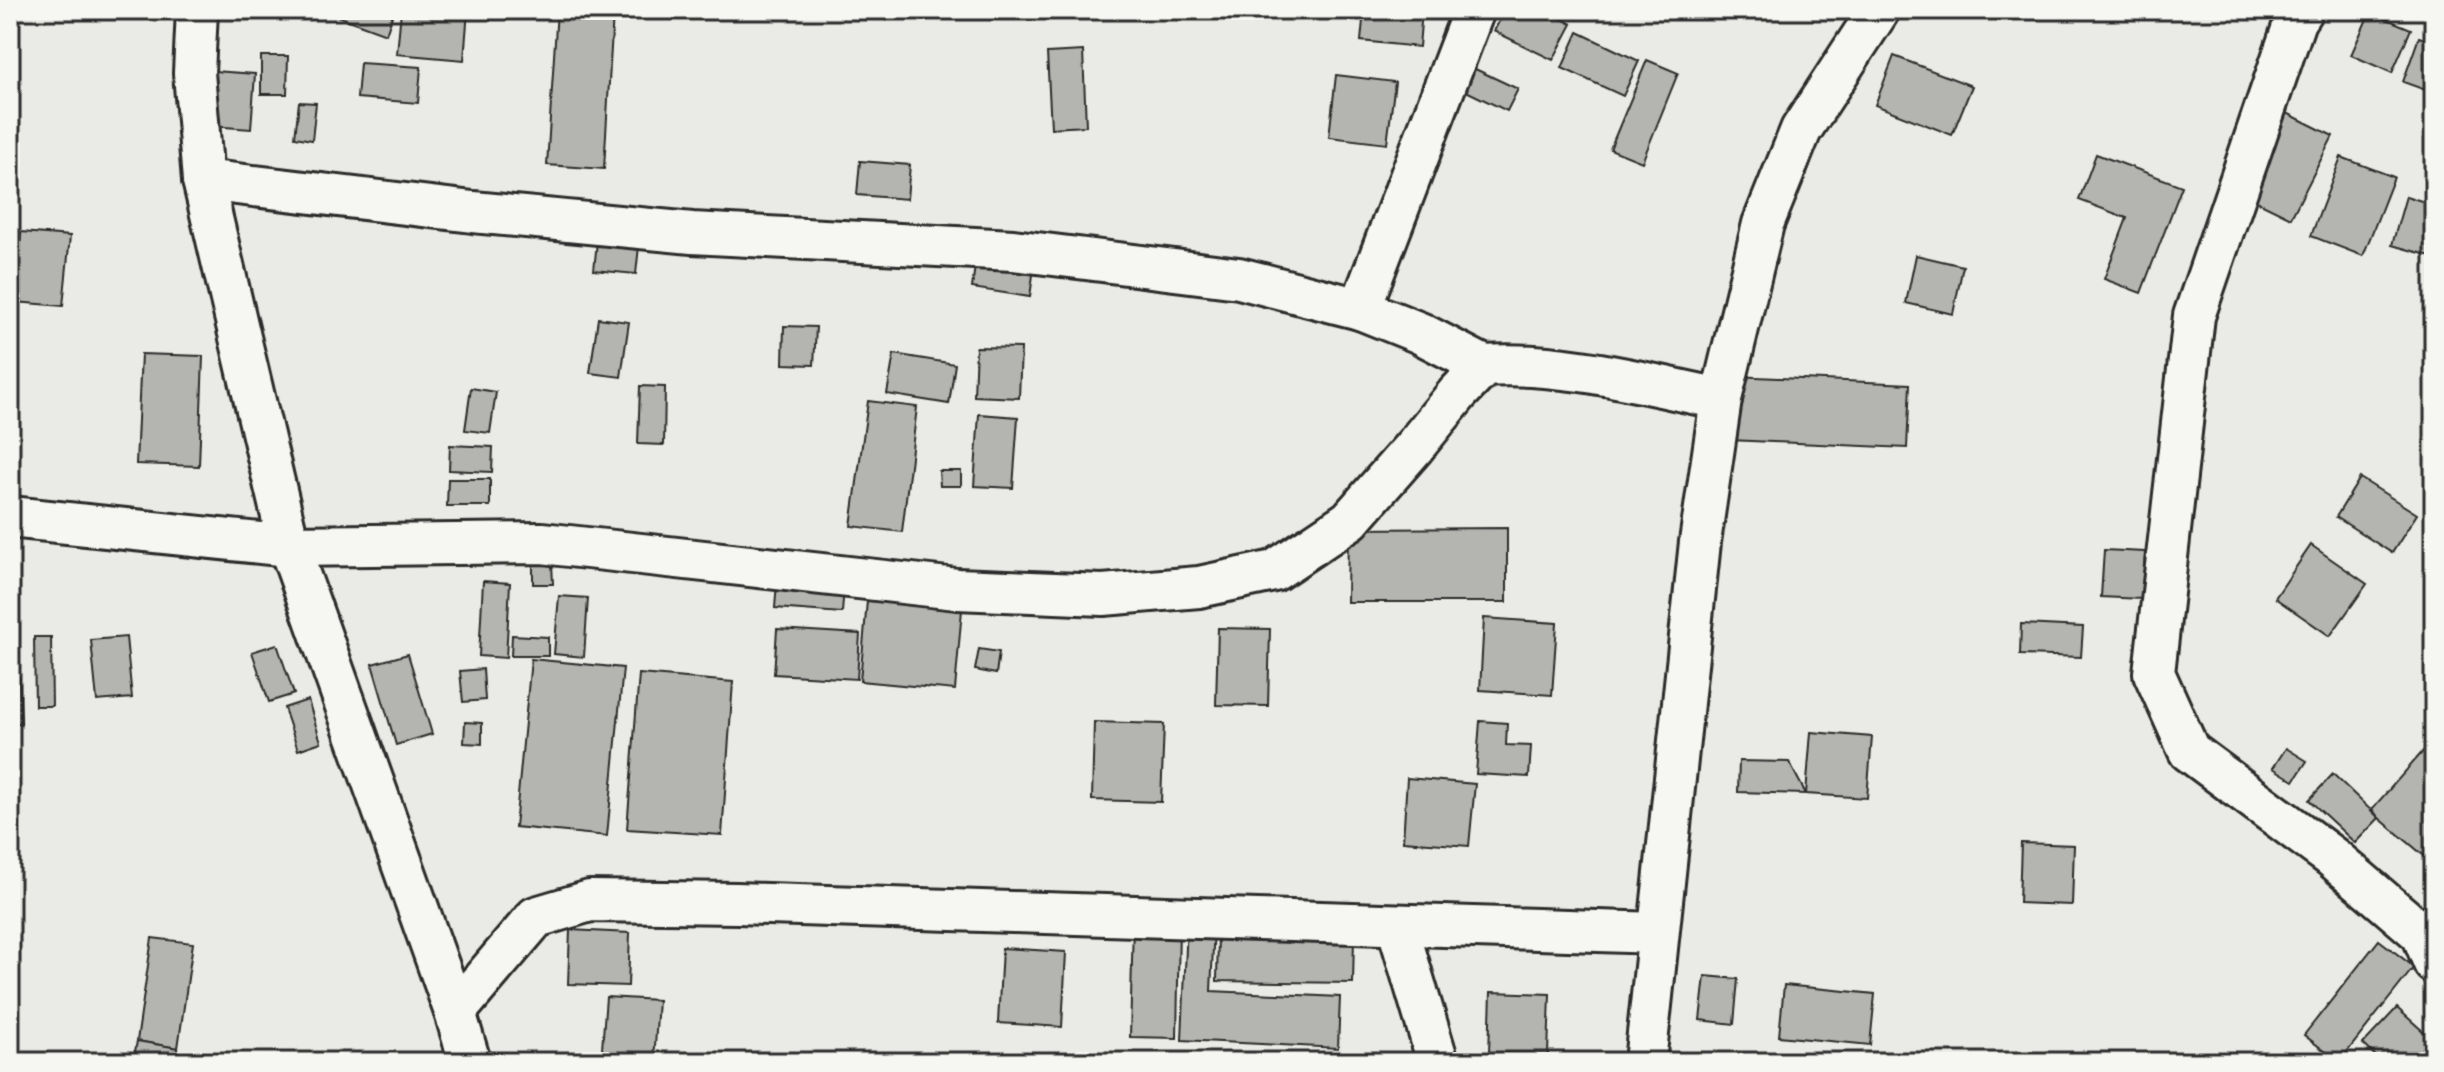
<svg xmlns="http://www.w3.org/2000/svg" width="2444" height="1072" viewBox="0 0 2444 1072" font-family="Dekko,sans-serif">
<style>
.building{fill:#b4b4b1;stroke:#2b2b2b;stroke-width:2}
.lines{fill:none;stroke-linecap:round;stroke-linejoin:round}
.minor-casing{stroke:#2b2b2b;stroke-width:46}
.minor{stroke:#f6f6f2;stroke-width:40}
</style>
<rect width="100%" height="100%" fill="#eaeae6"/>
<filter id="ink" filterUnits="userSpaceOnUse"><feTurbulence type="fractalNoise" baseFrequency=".0125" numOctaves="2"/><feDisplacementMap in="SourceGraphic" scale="16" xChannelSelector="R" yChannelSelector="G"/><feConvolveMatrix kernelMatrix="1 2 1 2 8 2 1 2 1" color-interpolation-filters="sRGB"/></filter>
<g filter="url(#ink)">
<g class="building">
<path d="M333 10H394L386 34 332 14Z"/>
<path d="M401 10H468L464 60 397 54Z"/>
<path d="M557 10 613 13 604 169 547 165Z"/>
<path d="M1364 10H1422L1419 47 1361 41Z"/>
<path d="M1505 10H1544L1572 24 1553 60 1494 31Z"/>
<path d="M2370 12 2411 29 2392 73 2351 55Z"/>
<path d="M1578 32 1639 61 1623 96 1562 68Z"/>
<path d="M2419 37 2434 42V93L2403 82Z"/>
<path d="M1083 51 1086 126 1051 128 1047 53Z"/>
<path d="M261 56H288L287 94H261Z"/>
<path d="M1894 56 1972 86 1952 135 1875 105Z"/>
<path d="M1647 60 1678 73 1642 162 1610 149Z"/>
<path d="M360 63 421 67 418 103 357 98Z"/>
<path d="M1473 68 1518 89 1507 111 1462 89Z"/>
<path d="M214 71 255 74 251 129 211 126Z"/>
<path d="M1336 75 1395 82 1387 144 1329 137Z"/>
<path d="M299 102 316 103 312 140 295 137Z"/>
<path d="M2281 110 2333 136 2291 218 2238 192Z"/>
<path d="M2096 154 2182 186 2141 293 2104 279 2127 218 2079 200Z"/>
<path d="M2341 157 2394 177 2363 256 2311 236Z"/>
<path d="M860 161 910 165 907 199 857 195Z"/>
<path d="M2406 196 2434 205V257L2392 245Z"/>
<path d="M21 232 70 236 63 306 15 302Z"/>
<path d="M598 232 640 237 636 274 594 270Z"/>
<path d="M977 251 1035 260 1030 297 972 288Z"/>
<path d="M1916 255 1963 266 1953 314 1906 303Z"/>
<path d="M598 318 629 322 621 377 590 373Z"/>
<path d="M784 326 816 327 814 365 783 364Z"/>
<path d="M976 347 1021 348 1019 398 974 396Z"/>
<path d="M141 354 203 356 199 466 136 464Z"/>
<path d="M894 354 955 364 949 404 887 394Z"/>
<path d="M1734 376 1910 384 1907 448 1730 440Z"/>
<path d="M640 386 665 387 664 445 638 444Z"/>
<path d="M471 388 496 392 490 433 465 430Z"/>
<path d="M868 401 917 407 902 532 851 526Z"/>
<path d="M979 414 1018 417 1013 488 974 486Z"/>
<path d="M450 445 493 447 492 472 449 470Z"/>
<path d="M939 471H961V486H940Z"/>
<path d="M2360 478 2417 514 2392 553 2336 517Z"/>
<path d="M448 479H490V506H447Z"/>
<path d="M1507 528V602H1347L1348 529Z"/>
<path d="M2311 545 2367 584 2330 636 2275 598Z"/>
<path d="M2104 550 2145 552 2142 599 2101 597Z"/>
<path d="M533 563H552L553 584H533Z"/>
<path d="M483 581 510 583 506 658 479 656Z"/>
<path d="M777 582 844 586 842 613 775 608Z"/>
<path d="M868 589 963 598 955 690 860 681Z"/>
<path d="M559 596 588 598 584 657 554 654Z"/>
<path d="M1484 618 1557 623 1552 695 1480 690Z"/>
<path d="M2021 624 2083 627 2081 657 2020 655Z"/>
<path d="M1218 628 1270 629 1268 706 1216 705Z"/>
<path d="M777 629 860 634 857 679 774 674Z"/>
<path d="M512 635 548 637V656H511Z"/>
<path d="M34 637H51L52 706H35Z"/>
<path d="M126 637 132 698 97 701 91 640Z"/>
<path d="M277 644 294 694 269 702 252 652Z"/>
<path d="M979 649 999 652 996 674 975 670Z"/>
<path d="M408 654 432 734 396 745 372 664Z"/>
<path d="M531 659 623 668 607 836 515 827Z"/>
<path d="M483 669 485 700 463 702 460 671Z"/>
<path d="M639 674 733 682 722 835 627 829Z"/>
<path d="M10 677H19L21 723 10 724Z"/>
<path d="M308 700 321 742 298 750 284 708Z"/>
<path d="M1480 721 1507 723 1506 745 1531 746 1529 777 1476 774Z"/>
<path d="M465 722 482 723V744L464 743Z"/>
<path d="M1094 722 1164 724 1161 802 1092 800Z"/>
<path d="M1811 732 1872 737 1867 798 1806 794Z"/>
<path d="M2434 739V864L2379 818 2372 809Z"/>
<path d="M2286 748 2307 761 2294 781 2273 768Z"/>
<path d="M1739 761 1789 762 1806 794 1738 792Z"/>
<path d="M2333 774 2379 818 2355 843 2309 800Z"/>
<path d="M1407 778 1475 784 1469 846 1403 841Z"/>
<path d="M2021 843 2074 845 2072 905 2019 903Z"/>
<path d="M1133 923 1179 924 1177 1038 1130 1037Z"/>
<path d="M1187 924 1214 925 1211 991 1340 997 1338 1048 1182 1040Z"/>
<path d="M570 930 630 933 628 986 568 984Z"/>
<path d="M1218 935 1354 937 1353 983 1217 981Z"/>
<path d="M152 938 193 943 178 1048 137 1041Z"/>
<path d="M2379 940 2414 967 2339 1062 2304 1035Z"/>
<path d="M1002 948 1066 952 1062 1027 998 1023Z"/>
<path d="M1705 976 1738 979 1734 1024 1700 1020Z"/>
<path d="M1784 985 1875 994 1870 1045 1779 1036Z"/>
<path d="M1491 992 1550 994 1548 1055 1489 1053Z"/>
<path d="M606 997 658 1000 654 1062H601Z"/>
<path d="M2397 1008 2434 1041V1046L2419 1062H2382L2363 1044Z"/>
<path d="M137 1041 178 1048 176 1062H133Z"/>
</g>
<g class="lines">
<g class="minor-casing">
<g id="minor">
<path d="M197 10 194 73 203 180 289 546 455 1012 470 1062"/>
<path d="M2302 10 2295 21 2194 316 2154 673 2189 751 2332 857 2422 934 2434 963"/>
<path d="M203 180 473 212 692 233 1013 250 1239 278 1360 309 1420 333 1484 366"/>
<path d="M1360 309 1474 10"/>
<path d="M10 517 289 546 542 543 957 589 1103 595 1199 587 1274 571 1350 520 1414 447 1458 393 1484 366C1564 361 1643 383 1721 399"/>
<path d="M1397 925 1438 1062"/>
<path d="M455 1012 536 917 590 901 737 903 1658 933"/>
<path d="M1645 1062 1700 542 1721 399 1763 224 1801 130 1879 10"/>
</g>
</g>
<use href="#minor" class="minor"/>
</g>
</g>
<rect width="2444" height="1072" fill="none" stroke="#f6f6f2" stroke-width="40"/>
<rect x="20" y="20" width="2404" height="1032" fill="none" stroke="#2b2b2b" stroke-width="3" filter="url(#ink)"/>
</svg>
